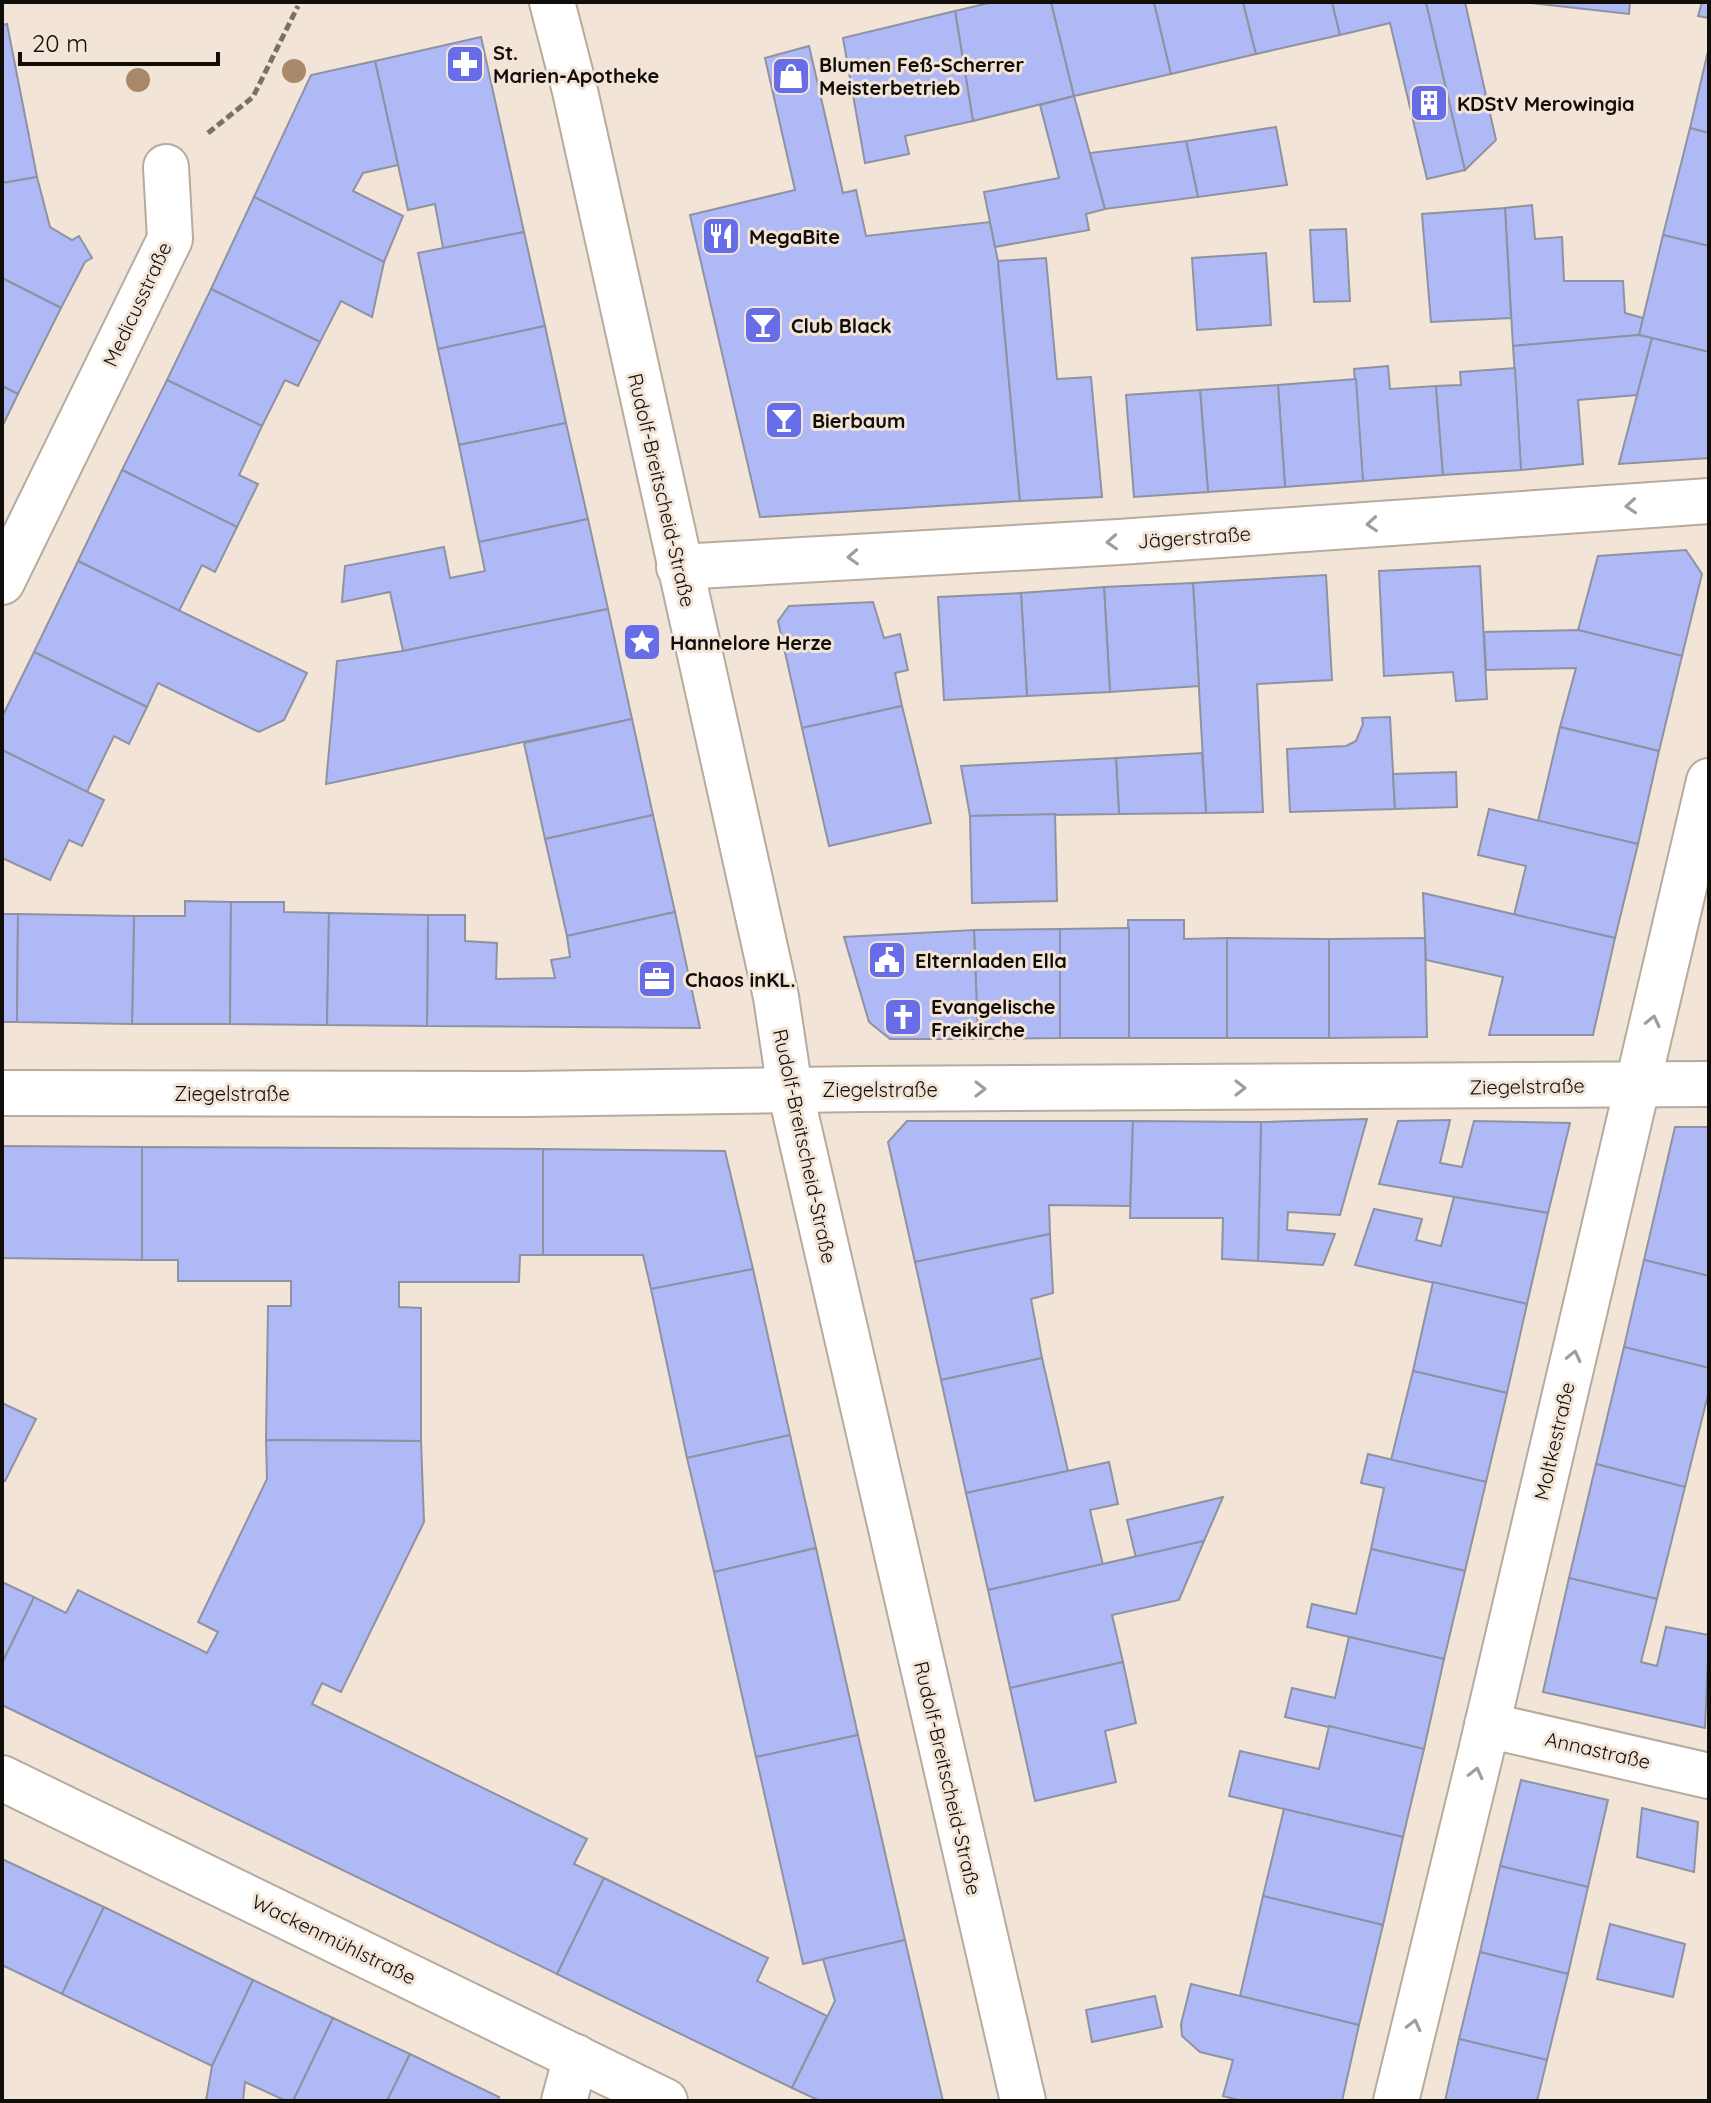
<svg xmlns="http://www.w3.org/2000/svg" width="1711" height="2103" viewBox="0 0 1711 2103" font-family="Quicksand,sans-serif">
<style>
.building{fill:#aeb9f6;stroke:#8f92a2;stroke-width:2}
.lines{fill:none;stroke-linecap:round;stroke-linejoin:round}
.minor-casing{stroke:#b7aa9e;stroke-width:48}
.tertiary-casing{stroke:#b7aa9e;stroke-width:48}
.path{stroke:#797068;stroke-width:5;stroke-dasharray:8 4;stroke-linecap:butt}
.minor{stroke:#fff;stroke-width:44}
.tertiary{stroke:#fff;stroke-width:44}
.tree{fill:#a88a6a}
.oneway{stroke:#a09e9d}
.labels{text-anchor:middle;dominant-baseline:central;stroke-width:6;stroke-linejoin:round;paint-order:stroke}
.poi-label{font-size:20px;font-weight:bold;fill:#110d09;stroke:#f2e4d7;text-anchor:start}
.street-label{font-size:20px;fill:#110d09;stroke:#f2e4d7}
</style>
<rect width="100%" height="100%" fill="#f2e4d7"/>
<g class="building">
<path d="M993 2H1051L1074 96 973 121 955 11Z"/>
<path d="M1051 2H1154L1171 74 1074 96Z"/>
<path d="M1154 2H1243L1256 54 1171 74Z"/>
<path d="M1243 2H1332L1340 35 1256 54Z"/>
<path d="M1332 2H1426L1465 170 1427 179 1390 23 1340 35Z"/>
<path d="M1426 2H1465L1496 140 1465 170Z"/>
<path d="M1521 2H1630L1629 14Z"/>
<path d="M1702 2H1709V18L1698 16Z"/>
<path d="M955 11 973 121 905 136 909 154 865 163 843 38Z"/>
<path d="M7 24 37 177 2 183V25Z"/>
<path d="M481 37 524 232 443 248 435 204 408 210 375 61Z"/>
<path d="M809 46 843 193 856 190 866 236 990 222 998 261 1020 501 760 517 690 215 795 190 765 58Z"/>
<path d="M1709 47V133L1690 128Z"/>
<path d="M375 61 398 165 363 173 353 191 403 216 384 262 254 197 311 75Z"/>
<path d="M1074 96 1105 209 1086 214 1089 230 995 247 984 192 1059 178 1040 105Z"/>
<path d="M1276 127 1287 185 1198 197 1186 141Z"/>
<path d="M1690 128 1709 133V246L1663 235Z"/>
<path d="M1186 141 1198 197 1105 209 1090 153Z"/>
<path d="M37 177 50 227 72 240 79 236 92 258 85 262 61 308 2 278V183Z"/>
<path d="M254 197 384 262 372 317 341 301 320 342 211 289Z"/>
<path d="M1532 205 1535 239 1562 237 1564 281H1623L1625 313 1643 318 1639 335 1513 346 1505 208Z"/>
<path d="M1505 208 1511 318 1431 322 1422 214Z"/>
<path d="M1346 229 1350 301 1314 302 1310 230Z"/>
<path d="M524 232 545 326 438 349 418 253Z"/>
<path d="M1663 235 1709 246V352L1639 335Z"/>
<path d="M1266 253 1271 325 1197 330 1192 258Z"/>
<path d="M1046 258 1057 379 1091 377 1102 497 1020 501 998 261Z"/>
<path d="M2 278 61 308 18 394 2 386Z"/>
<path d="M211 289 320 342 298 386 285 380 262 426 167 380Z"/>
<path d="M545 326 566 423 459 445 438 349Z"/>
<path d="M1639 335 1652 338 1637 395 1578 400 1583 464 1521 470 1513 346Z"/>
<path d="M1652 338 1709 352V458L1619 464Z"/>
<path d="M1388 366 1390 389 1436 386 1443 475 1363 481 1354 369Z"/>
<path d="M1515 368 1521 470 1443 475 1436 386 1461 385 1460 372Z"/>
<path d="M1356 379 1363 481 1285 487 1278 385Z"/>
<path d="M167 380 262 426 239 475 258 484 237 527 122 470Z"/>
<path d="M1278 385 1285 487 1208 492 1200 390Z"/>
<path d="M2 386 18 394 2 427Z"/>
<path d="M1200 390 1208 492 1134 497 1126 395Z"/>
<path d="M566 423 588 519 479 542 459 445Z"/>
<path d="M122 470 237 527 215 572 202 565 179 611 78 561Z"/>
<path d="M588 519 608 609 403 651 390 592 342 602 345 566 444 547 450 578 485 571 479 542Z"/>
<path d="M1686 550 1702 574 1682 656 1578 630 1598 556Z"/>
<path d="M78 561 307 673 284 720 259 732 158 683 147 707 34 652Z"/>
<path d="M1480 566 1487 699 1456 701 1453 672 1384 676 1379 571Z"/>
<path d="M1326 575 1332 680 1257 684 1263 812 1206 813 1193 583Z"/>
<path d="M1193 583 1199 686 1110 692 1104 587Z"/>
<path d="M1104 587 1110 692 1027 696 1021 593Z"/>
<path d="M1021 593 1027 696 944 700 938 597Z"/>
<path d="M873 602 884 638 900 634 908 670 895 673 902 706 802 728 778 621 789 606Z"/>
<path d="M608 609 632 719 326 784 337 661 403 651Z"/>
<path d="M1578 630 1682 656 1659 751 1560 727 1576 668 1486 670 1484 632Z"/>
<path d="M34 652 147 707 129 744 114 736 87 792 2 750V717Z"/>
<path d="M902 706 931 823 829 846 802 728Z"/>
<path d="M1390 717 1395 809 1290 812 1287 749 1346 746 1356 741 1363 724 1362 718Z"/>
<path d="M632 719 653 815 545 839 524 743Z"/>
<path d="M1560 727 1659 751 1638 844 1538 821Z"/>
<path d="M2 750 104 800 82 846 69 840 50 880 2 858Z"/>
<path d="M1202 753 1206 813 1119 814 1116 758Z"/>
<path d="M1116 758 1119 814 970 816 961 766Z"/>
<path d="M1456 772 1457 807 1395 809 1393 774Z"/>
<path d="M1489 809 1638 844 1615 938 1514 915 1526 866 1478 855Z"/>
<path d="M1055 814 1057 901 972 903 970 816Z"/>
<path d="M653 815 675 912 567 936 545 839Z"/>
<path d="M1423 893 1615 938 1593 1035H1489L1503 977 1426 960Z"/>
<path d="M185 901 231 902 230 1024H132L134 916H185Z"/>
<path d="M231 902H284V912L329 913 327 1025 230 1024Z"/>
<path d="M675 912 700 1028 427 1026 428 915H465V941L497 943 496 979 555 978 551 960 570 957 567 936Z"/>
<path d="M329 913 428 915 427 1026 327 1025Z"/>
<path d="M2 914H18L17 1022H2Z"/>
<path d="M18 914 134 916 132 1024 17 1022Z"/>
<path d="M1128 920H1184V939L1227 938V1038H1129Z"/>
<path d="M1129 928V1038H1060V929Z"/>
<path d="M1060 929V1038L978 1039 974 930Z"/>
<path d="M974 930 978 1039H890L869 1022 844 937Z"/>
<path d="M1227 938 1329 939V1038H1227Z"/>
<path d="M1425 938 1427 1037 1329 1038V939Z"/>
<path d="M1367 1119 1340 1215 1288 1212 1287 1230 1335 1234 1323 1265 1258 1261 1261 1122Z"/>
<path d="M1450 1120 1440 1163 1462 1167 1474 1121 1570 1123 1548 1213 1379 1184 1398 1121Z"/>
<path d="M907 1121H1133L1130 1206 1049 1205 1050 1234 915 1262 888 1142Z"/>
<path d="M1133 1121 1261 1122 1258 1261 1222 1259 1223 1218H1130Z"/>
<path d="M1675 1127H1709V1276L1644 1260Z"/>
<path d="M2 1146 142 1147V1260L2 1258Z"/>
<path d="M142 1147 543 1149V1255H520L519 1282H399V1307L421 1308V1441L266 1440 268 1306H291V1281H178V1260H142Z"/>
<path d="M543 1149 725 1151 753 1269 651 1289 643 1255H543Z"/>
<path d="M1454 1197 1548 1213 1527 1304 1355 1265 1374 1209 1422 1219 1416 1240 1441 1246Z"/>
<path d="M1050 1234 1053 1293 1031 1299 1042 1358 941 1380 915 1262Z"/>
<path d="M1644 1260 1709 1276V1368L1624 1347Z"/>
<path d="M753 1269 790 1435 687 1458 651 1289Z"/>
<path d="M1433 1282 1527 1304 1507 1393 1413 1371Z"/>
<path d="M1624 1347 1709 1368V1391L1685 1487 1596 1464Z"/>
<path d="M1042 1358 1068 1471 966 1493 941 1380Z"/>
<path d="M1413 1371 1507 1393 1486 1482 1391 1460Z"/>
<path d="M2 1403 36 1419 5 1481 2 1480Z"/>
<path d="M790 1435 816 1548 714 1572 687 1458Z"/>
<path d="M266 1440 421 1441 424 1522 341 1692 322 1683 312 1704 587 1839 574 1864 604 1878 557 1974 2 1705V1663L34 1597 66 1613 78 1590 207 1653 218 1632 198 1622 267 1479Z"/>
<path d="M1368 1454 1486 1482 1465 1571 1371 1549 1384 1488 1361 1483Z"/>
<path d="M1109 1462 1118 1504 1090 1510 1103 1565 988 1590 966 1493Z"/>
<path d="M1596 1464 1685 1487 1657 1599 1569 1578Z"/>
<path d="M1223 1497 1204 1541 1136 1558 1127 1520Z"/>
<path d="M1204 1541 1179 1600 1112 1615 1123 1662 1010 1688 988 1590Z"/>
<path d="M816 1548 858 1735 756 1757 714 1572Z"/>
<path d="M1371 1549 1465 1571 1444 1659 1307 1627 1312 1604 1356 1614Z"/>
<path d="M1569 1578 1657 1599 1641 1662 1657 1666 1666 1627 1709 1635 1705 1728 1543 1692Z"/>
<path d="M2 1582 34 1597 2 1663Z"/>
<path d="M1349 1637 1444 1659 1424 1749 1285 1717 1292 1688 1335 1698Z"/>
<path d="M1123 1662 1136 1723 1105 1731 1116 1782 1035 1801 1010 1688Z"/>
<path d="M1329 1726 1424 1749 1403 1837 1229 1796 1240 1751 1319 1769Z"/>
<path d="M858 1735 905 1940 803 1964 756 1757Z"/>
<path d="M1521 1780 1608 1800 1588 1887 1500 1866Z"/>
<path d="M1642 1808 1698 1822 1694 1872 1637 1857Z"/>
<path d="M1284 1809 1403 1837 1383 1925 1263 1896Z"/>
<path d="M2 1859 104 1907 62 1994 2 1965Z"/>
<path d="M1500 1866 1588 1887 1568 1974 1480 1952Z"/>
<path d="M604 1878 768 1958 757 1981 827 2016 792 2088 557 1974Z"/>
<path d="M1263 1896 1383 1925 1359 2025 1240 1996Z"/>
<path d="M104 1907 253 1980 212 2066 62 1994Z"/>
<path d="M1610 1924 1685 1944 1673 1997 1597 1979Z"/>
<path d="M905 1940 943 2101H820L792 2088 835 2001 823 1959Z"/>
<path d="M1480 1952 1568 1974 1547 2060 1459 2039Z"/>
<path d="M253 1980 333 2018 293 2101H286L245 2082 243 2101H206L212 2066Z"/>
<path d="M1191 1984 1359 2025 1342 2101H1242L1223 2096 1233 2060 1200 2052 1182 2036 1181 2024Z"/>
<path d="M1155 1996 1162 2027 1092 2042 1086 2010Z"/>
<path d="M333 2018 410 2054 387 2101H293Z"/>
<path d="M1459 2039 1547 2060 1537 2101H1445Z"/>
<path d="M410 2054 499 2097 498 2101H387Z"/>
</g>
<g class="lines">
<g class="minor-casing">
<g id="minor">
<path d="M679 567 1119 542 1709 501"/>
<path d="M2 582 170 239 166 167"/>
<path d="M2 1093 526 1094 860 1089 1709 1084"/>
<path d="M1487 1725 1709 1776"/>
<path d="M2 1778 665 2101"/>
<path d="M564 2101 576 2057"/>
<path d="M1396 2101 1479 1760 1709 781"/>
</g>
</g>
<g class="tertiary-casing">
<path id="tertiary" d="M552 2 575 91 776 997 790 1090 1023 2101"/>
</g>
<path class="path" d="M208 133 253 97 298 6"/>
<use href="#minor" class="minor"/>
<use href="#tertiary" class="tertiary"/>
</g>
<g class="tree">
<circle cx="294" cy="71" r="12"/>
<circle cx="138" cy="80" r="12"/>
</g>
<defs><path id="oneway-chevron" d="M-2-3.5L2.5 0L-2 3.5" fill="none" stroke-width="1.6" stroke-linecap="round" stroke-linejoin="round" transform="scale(2)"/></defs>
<g class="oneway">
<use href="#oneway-chevron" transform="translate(1631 506) rotate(176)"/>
<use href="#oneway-chevron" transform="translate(1372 524) rotate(176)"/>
<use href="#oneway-chevron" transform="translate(1112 542) rotate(176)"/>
<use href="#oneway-chevron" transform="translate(853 557) rotate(177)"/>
<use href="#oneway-chevron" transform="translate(1653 1021) rotate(-77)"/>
<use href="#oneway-chevron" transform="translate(1240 1088)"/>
<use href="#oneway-chevron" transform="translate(980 1089)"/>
<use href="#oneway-chevron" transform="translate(1574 1356) rotate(-77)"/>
<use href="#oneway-chevron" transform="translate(1476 1773) rotate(-76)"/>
<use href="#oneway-chevron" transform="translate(1414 2025) rotate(-76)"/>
</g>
<defs>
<g id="pharmacy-square" transform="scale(2)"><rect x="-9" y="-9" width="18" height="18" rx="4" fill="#666de6" stroke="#f2e4d7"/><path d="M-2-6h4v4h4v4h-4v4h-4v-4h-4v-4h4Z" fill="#fff"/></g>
<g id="shop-square" transform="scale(2)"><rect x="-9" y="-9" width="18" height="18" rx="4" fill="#666de6" stroke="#f2e4d7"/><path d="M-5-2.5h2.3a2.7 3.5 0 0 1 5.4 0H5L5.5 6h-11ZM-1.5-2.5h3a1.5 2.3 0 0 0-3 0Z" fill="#fff"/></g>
<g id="building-square" transform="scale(2)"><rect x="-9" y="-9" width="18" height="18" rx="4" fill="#666de6" stroke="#f2e4d7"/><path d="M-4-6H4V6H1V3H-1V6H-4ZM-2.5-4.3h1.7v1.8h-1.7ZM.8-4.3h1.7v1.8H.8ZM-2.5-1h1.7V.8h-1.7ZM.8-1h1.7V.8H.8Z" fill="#fff"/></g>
<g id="restaurant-square" transform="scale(2)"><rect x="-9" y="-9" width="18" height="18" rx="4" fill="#666de6" stroke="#f2e4d7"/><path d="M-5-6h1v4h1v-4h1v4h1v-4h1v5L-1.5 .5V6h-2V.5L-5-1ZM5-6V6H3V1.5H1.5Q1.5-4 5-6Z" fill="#fff"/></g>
<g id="bar-square" transform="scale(2)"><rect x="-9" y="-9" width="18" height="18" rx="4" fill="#666de6" stroke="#f2e4d7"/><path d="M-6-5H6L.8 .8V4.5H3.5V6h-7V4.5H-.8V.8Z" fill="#fff"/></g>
<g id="sight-square" transform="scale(2)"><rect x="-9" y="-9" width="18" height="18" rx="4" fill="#666de6" stroke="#f2e4d7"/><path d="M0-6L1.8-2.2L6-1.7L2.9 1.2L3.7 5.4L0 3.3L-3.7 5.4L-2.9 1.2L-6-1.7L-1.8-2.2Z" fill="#fff"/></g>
<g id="civic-square" transform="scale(2)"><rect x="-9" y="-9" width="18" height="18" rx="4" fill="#666de6" stroke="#f2e4d7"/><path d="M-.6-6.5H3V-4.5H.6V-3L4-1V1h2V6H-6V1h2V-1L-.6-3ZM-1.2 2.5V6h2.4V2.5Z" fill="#fff"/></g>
<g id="office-square" transform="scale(2)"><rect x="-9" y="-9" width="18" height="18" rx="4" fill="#666de6" stroke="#f2e4d7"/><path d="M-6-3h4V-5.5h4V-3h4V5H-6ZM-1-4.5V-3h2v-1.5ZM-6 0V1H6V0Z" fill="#fff"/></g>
<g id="church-square" transform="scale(2)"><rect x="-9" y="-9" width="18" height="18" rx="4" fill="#666de6" stroke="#f2e4d7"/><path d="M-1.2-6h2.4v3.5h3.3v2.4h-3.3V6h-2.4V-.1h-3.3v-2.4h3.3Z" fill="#fff"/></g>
</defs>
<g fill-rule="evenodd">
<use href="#pharmacy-square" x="465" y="64"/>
<use href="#shop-square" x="791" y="76"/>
<use href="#building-square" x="1429" y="103"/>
<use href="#restaurant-square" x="721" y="236"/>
<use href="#bar-square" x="763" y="325"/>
<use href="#bar-square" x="784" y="420"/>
<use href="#sight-square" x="642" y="642"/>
<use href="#civic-square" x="887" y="960"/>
<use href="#office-square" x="657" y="979"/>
<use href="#church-square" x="903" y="1017"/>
</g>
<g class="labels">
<g class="poi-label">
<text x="493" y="52">St.<tspan x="493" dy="23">Marien-Apotheke</tspan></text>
<text x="819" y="64">Blumen Feß-Scherrer<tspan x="819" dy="23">Meisterbetrieb</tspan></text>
<text x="1457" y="103">KDStV Merowingia</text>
<text x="749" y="236">MegaBite</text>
<text x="791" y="325">Club Black</text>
<text x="812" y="420">Bierbaum</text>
<text x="670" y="642">Hannelore Herze</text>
<text x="915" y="960">Elternladen Ella</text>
<text x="685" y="979">Chaos inKL.</text>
<text x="931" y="1006">Evangelische<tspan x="931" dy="23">Freikirche</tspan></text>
</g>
<g class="street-label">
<text transform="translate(137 304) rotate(-65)">Medicusstraße</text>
<text transform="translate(662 490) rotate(77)">Rudolf-Breitscheid-Straße</text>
<text transform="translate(1194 537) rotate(-4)">Jägerstraße</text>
<text transform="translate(1527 1086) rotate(-1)">Ziegelstraße</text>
<text x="880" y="1089">Ziegelstraße</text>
<text x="232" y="1093">Ziegelstraße</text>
<text transform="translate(805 1146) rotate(78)">Rudolf-Breitscheid-Straße</text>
<text transform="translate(1554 1441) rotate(-77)">Moltkestraße</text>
<text transform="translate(1598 1750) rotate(13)">Annastraße</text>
<text transform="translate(948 1778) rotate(77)">Rudolf-Breitscheid-Straße</text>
<text transform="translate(334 1939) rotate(26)">Wackenmühlstraße</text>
</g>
</g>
<rect width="1711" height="2103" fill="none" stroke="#110d09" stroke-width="8"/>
<path d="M20 52v12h198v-12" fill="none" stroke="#110d09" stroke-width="4"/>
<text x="32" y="52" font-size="24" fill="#110d09" stroke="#f2e4d7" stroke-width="6" paint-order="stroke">20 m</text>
</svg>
